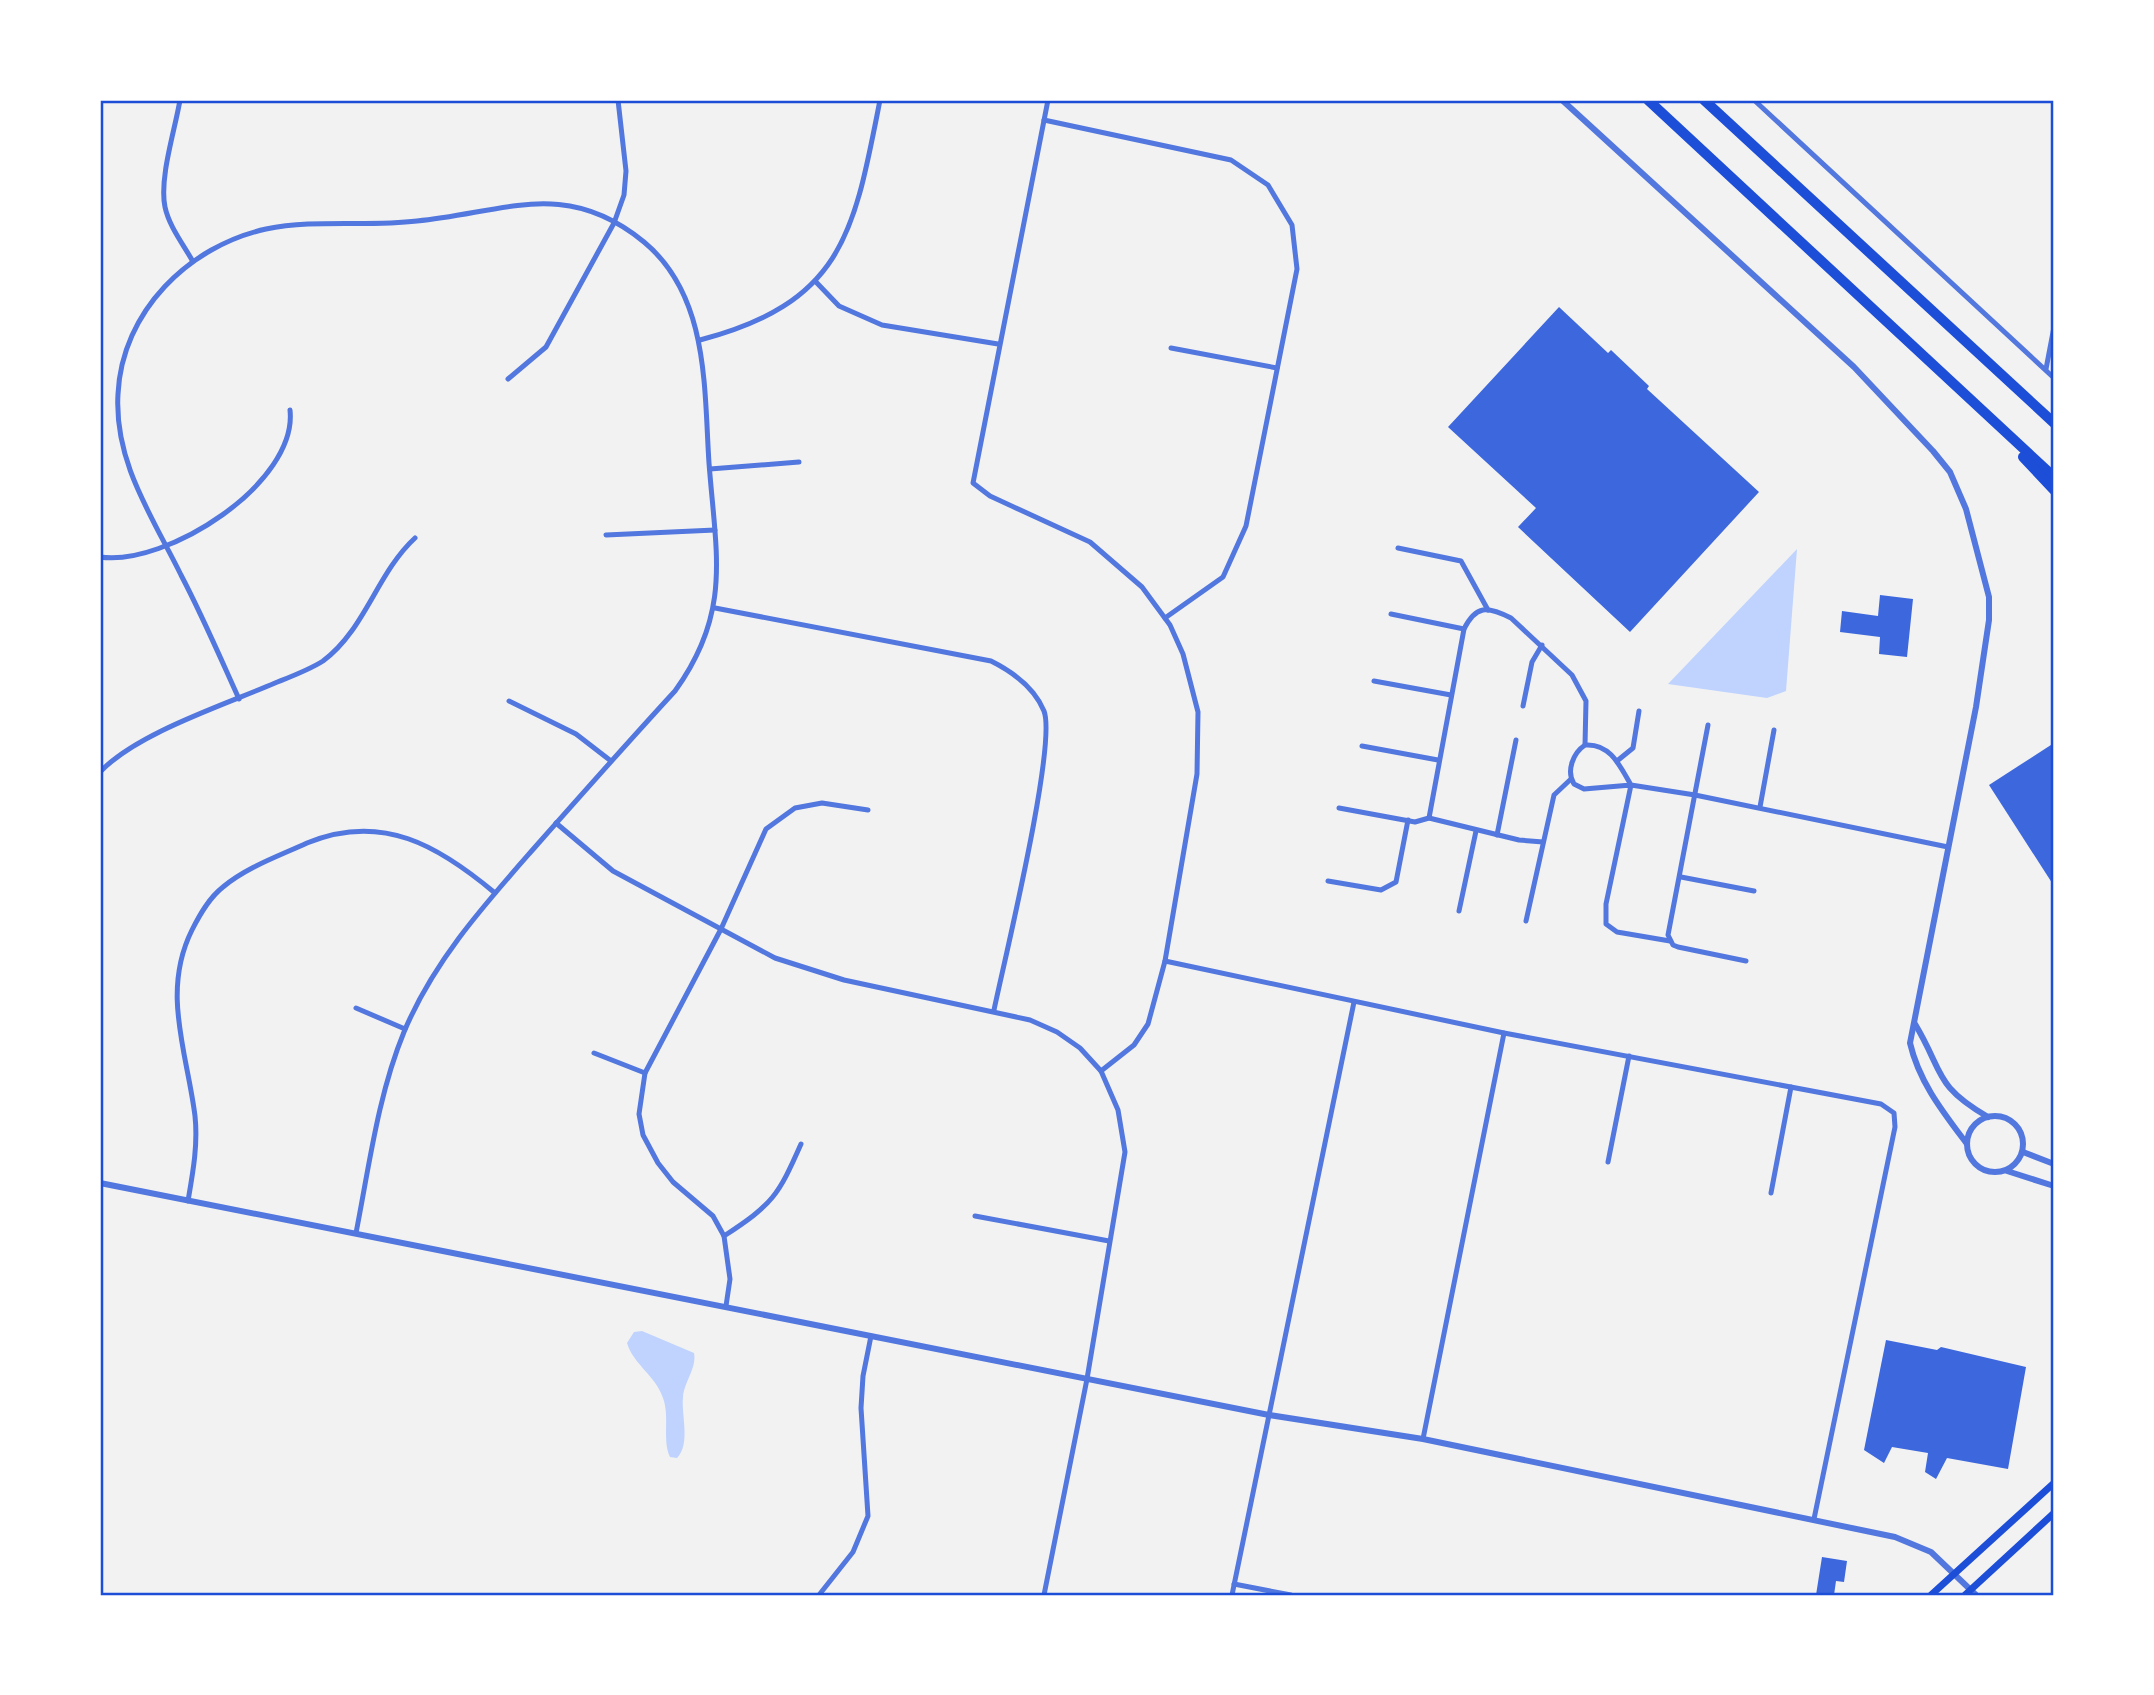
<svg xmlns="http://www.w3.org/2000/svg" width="2154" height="1695" viewBox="0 0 2154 1695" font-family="Figtree,sans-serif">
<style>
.water{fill:#bfd3fe}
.building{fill:#3d67dc}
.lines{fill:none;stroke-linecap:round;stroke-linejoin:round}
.minor{stroke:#5277de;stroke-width:5}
.tertiary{stroke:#5277de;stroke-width:6}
.secondary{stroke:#1d4ed8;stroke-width:7}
.motorway{stroke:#1d4ed8;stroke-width:10}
.neatline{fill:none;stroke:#1d4ed8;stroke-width:2.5}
</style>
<rect width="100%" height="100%" fill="#f2f2f2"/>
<g class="water">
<path d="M1797 549 1786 691 1767 698 1668 684Z"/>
<path d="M642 1331 694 1353C697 1368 684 1382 683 1397 681 1415 691 1444 677 1458L670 1457C662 1440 670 1417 663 1398 656 1376 633 1364 627 1343L634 1332Z"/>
</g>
<g class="building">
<path d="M1559 307 1608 353 1611 350 1649 386 1647 389 1759 492 1630 632 1518 527 1536 508 1448 427Z"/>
<path d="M1880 595 1913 599 1907 657 1879 654 1880 637 1840 632 1842 611 1878 616Z"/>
<path d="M2054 743V886L1989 785Z"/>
<path d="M1886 1340 1937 1350 1941 1347 2026 1367 2008 1469 1947 1458 1936 1479 1925 1472 1928 1453 1892 1447 1884 1463 1864 1450Z"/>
<path d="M1822 1557 1847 1561 1844 1582 1836 1581 1834 1595H1816Z"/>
</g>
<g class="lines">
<g class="minor">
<path d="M180 100C175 130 159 178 165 207 169 226 183 244 192 260"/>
<path d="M1048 100 973 483 990 496 1090 542 1142 587 1170 625 1183 654 1198 712 1197 774 1165 961 1148 1024 1134 1045 1101 1071"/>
<path d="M1754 100 2054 378"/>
<path d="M1044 120 1231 160 1268 185 1292 225 1297 269 1246 526 1223 577 1165 618"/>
<path d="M816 282 839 306 882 325 998 344"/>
<path d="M700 340C844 302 854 232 880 100"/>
<path d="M1171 348 1277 368"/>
<path d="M2046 369 2054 327"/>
<path d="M508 379 546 347 614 223 624 195 626 171 618 100"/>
<path d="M710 469 799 462"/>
<path d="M606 535 715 530"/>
<path d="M1398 548 1461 561 1488 610"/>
<path d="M100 557C166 567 298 483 290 410"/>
<path d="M715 608 991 661C1013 672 1034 687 1044 711 1057 745 1004 962 994 1010"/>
<path d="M1391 614 1464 629"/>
<path d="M1374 681 1451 695"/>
<path d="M239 699C220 657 202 615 181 575 152 516 114 462 118 394 122 311 189 246 266 229 315 219 367 227 417 221 503 213 565 177 644 242 709 296 704 388 709 463 716 555 732 612 675 691 628 742 582 794 536 846 486 903 434 960 404 1032 378 1095 369 1167 356 1233"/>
<path d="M509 701 576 734 611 761"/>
<path d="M1523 706 1532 662 1542 645"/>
<path d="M1708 725 1668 935 1673 945 1678 947 1746 961"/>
<path d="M1362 746 1438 760"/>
<path d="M1617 761 1633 748 1639 711"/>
<path d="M100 772C137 733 224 705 275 683 290 677 309 670 323 661 365 630 377 573 415 538"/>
<path d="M1760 807 1774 730"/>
<path d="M1339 808 1415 822 1429 818 1519 840 1543 842"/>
<path d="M1429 818 1464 629C1476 605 1487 606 1511 618L1572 675 1586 701 1585 745"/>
<path d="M556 823 613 871 775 958 844 980 1030 1020 1057 1032 1080 1048 1101 1071 1118 1110 1125 1152 1087 1379 1044 1595"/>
<path d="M1497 835 1516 740"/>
<path d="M1681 877 1754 891"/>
<path d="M1328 881 1381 890 1396 882 1408 820"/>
<path d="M1459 911 1476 831"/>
<path d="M1526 921 1554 795 1571 779"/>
<path d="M1670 941 1617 932 1606 924V904L1631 785C1620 766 1610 743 1585 745 1573 753 1566 771 1574 784L1584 789 1631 785 1695 795 1948 847"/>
<path d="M1165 961 1504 1033 1881 1104 1894 1113 1895 1127 1814 1519"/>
<path d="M356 1008 405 1029"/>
<path d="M594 1053 645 1073"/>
<path d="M1608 1162 1629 1056"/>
<path d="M1771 1193 1791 1087"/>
<path d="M188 1201C193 1172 198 1145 195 1116 187 1052 161 992 192 930 200 914 209 898 223 887 247 867 279 856 307 843 382 812 439 846 495 893"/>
<path d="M975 1216 1109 1241"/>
<path d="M724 1236C773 1204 778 1196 801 1144"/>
<path d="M726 1306 730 1279 724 1236 713 1216 673 1182 658 1163 643 1135 639 1114 645 1073 721 929 766 829 795 808 822 803 868 810"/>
<path d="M1423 1439 1504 1033"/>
<path d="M1234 1584 1291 1595"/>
<path d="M819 1595 853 1552 868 1516 861 1408 863 1376 871 1336"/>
<path d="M1232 1595 1354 1002"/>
</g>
<g class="tertiary">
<path d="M1562 100 1854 367 1933 451 1950 472 1966 509 1989 597V620L1976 707 1910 1043C1919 1082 1943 1112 1967 1144"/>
<path d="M1915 1024C1944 1072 1933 1085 1988 1117"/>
<circle cx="1995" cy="1144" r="28"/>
<path d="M2023 1152 2054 1164"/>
<path d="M2007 1171 2054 1186"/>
<path d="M100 1183 1269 1415 1423 1439 1895 1537 1931 1552 1976 1595"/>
</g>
<g class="secondary">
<path d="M1931 1595 2054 1483"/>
<path d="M1965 1595 2054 1513"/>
</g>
<g class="motorway">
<path d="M1648 100 2054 477"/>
<path d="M1704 100 2054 423"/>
<path d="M2023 457 2054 490"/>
</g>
</g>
<rect width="2154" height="1695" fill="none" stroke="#ffffff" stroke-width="203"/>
<rect x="102" y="102" width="1950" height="1492" class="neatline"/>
</svg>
